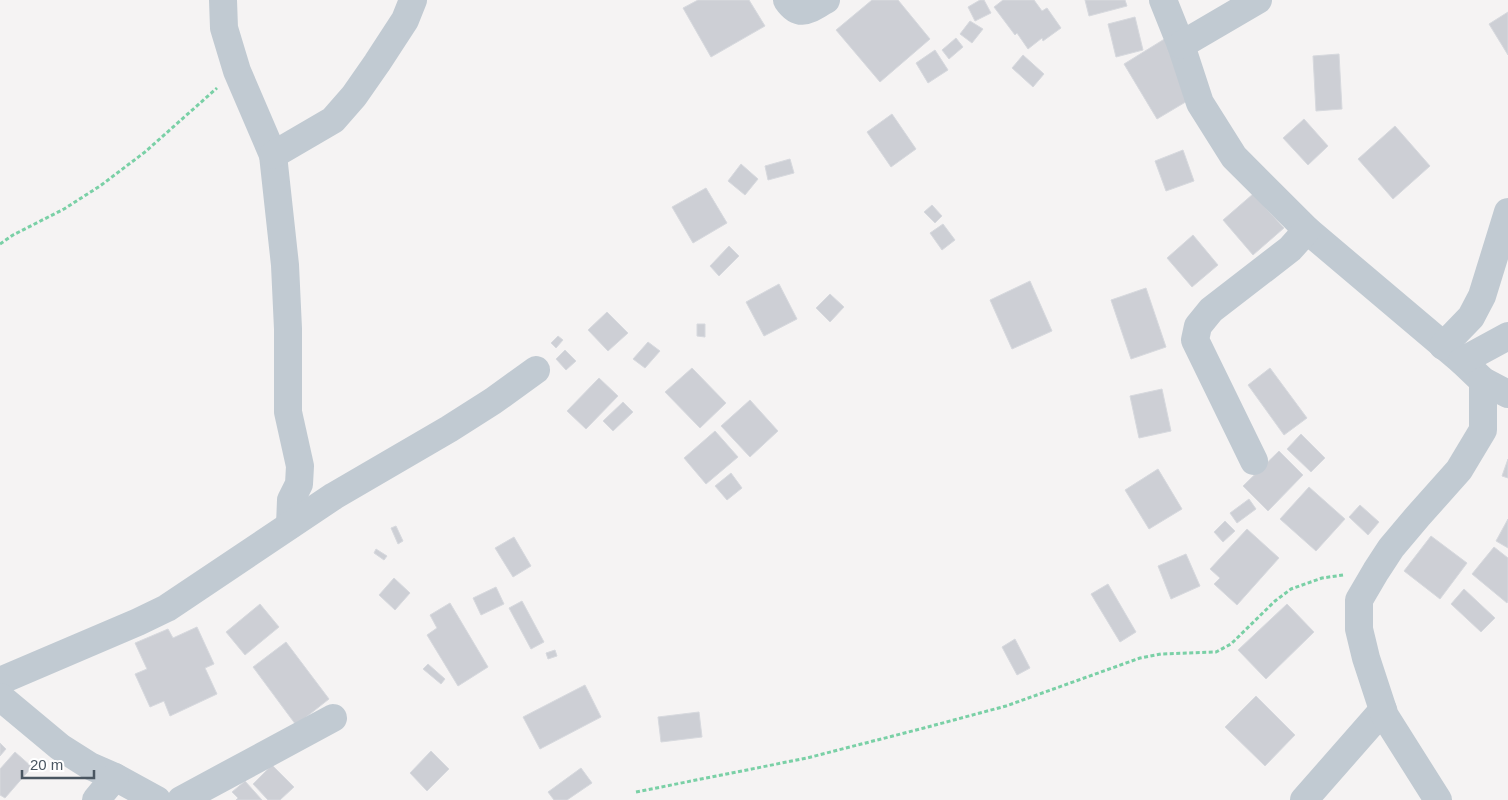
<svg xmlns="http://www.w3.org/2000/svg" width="1508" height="800" viewBox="0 0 1508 800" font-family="Arial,sans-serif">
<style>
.building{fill:#cdcfd5;stroke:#d7d9de}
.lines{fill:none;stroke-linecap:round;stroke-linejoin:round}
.path{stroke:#7ad0a6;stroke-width:3;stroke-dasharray:4 2.5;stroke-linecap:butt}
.minor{stroke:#c1cad2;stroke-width:28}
</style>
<rect width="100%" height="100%" fill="#f5f3f3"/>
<g class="building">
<path d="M698 0H749L765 26 711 57 683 8Z"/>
<path d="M872 0H898L930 39 880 82 836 30Z"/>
<path d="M980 0H984L991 13 975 21 968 7Z"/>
<path d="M1003 0H1034L1042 11 1047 8 1061 28 1043 41 1042 38 1028 49 1017 33 1015 35 994 7Z"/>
<path d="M1085 0H1125L1127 6 1089 16Z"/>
<path d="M1508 12V55L1489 24Z"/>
<path d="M1135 17 1143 50 1116 57 1108 24Z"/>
<path d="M970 21 983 29 972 43 960 34Z"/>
<path d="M1171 35 1204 91 1157 119 1124 64Z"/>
<path d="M956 38 963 47 949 59 942 50Z"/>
<path d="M935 50 948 70 928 83 916 63Z"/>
<path d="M1339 54 1342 109 1316 111 1313 56Z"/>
<path d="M1023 55 1044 74 1033 87 1012 68Z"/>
<path d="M892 114 916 149 891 167 867 132Z"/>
<path d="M1304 119 1328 146 1308 165 1283 138Z"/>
<path d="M1395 126 1430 166 1393 199 1358 159Z"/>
<path d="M1183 150 1194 181 1166 191 1155 161Z"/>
<path d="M790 159 794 173 768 180 765 166Z"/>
<path d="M741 164 758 179 745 195 728 181Z"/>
<path d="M706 188 727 223 693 243 672 207Z"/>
<path d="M1253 194 1284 228 1253 255 1223 220Z"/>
<path d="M932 205 942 216 935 223 924 212Z"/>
<path d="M943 224 955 240 942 250 930 233Z"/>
<path d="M1193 235 1218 265 1192 287 1167 258Z"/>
<path d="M729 246 739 256 719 276 710 266Z"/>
<path d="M1030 281 1052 331 1012 349 990 300Z"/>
<path d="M779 284 797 319 764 336 746 302Z"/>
<path d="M1146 288 1166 347 1131 359 1111 300Z"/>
<path d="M830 294 844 307 830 322 816 308Z"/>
<path d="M607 312 628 333 608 351 588 330Z"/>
<path d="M697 324H705V337L697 336Z"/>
<path d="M558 336 563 340 556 348 551 343Z"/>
<path d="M648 342 660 351 645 368 633 359Z"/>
<path d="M565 350 576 361 566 370 556 359Z"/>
<path d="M692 368 726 403 700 428 665 392Z"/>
<path d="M1270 368 1307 418 1284 435 1248 385Z"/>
<path d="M599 378 618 396 586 429 567 411Z"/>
<path d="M1162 389 1171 431 1139 438 1130 396Z"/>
<path d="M750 400 778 431 750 457 721 426Z"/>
<path d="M623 402 633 412 613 431 603 421Z"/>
<path d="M715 431 738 457 706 484 684 458Z"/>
<path d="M1301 434 1325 458 1311 472 1287 449Z"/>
<path d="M1279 451 1303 475 1268 511 1243 486Z"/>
<path d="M1508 459V478L1502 476Z"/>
<path d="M1158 469 1182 509 1149 529 1125 490Z"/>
<path d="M731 473 742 488 727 500 715 486Z"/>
<path d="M1309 487 1345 519 1316 551 1280 519Z"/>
<path d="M1249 499 1256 509 1237 523 1230 513Z"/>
<path d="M1360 505 1379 522 1368 535 1349 517Z"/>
<path d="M1508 519V548L1496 541Z"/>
<path d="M1225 521 1235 531 1223 542 1214 532Z"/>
<path d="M396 526 403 541 398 544 391 528Z"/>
<path d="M1247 529 1279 558 1237 605 1214 584 1220 578 1210 569Z"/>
<path d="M1431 536 1467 563 1440 599 1404 571Z"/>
<path d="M514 537 531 566 513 577 495 548Z"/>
<path d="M1494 547 1508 558V601L1507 603 1472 574Z"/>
<path d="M376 549 387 556 384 560 374 553Z"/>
<path d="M1186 554 1200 586 1171 599 1158 566Z"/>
<path d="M394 578 410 593 395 610 379 595Z"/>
<path d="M1108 584 1136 632 1120 642 1091 594Z"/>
<path d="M496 587 504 604 481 615 473 598Z"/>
<path d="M1464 589 1495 618 1481 632 1451 604Z"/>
<path d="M522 601 544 642 531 649 509 608Z"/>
<path d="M450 603 488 667 458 686 427 635 437 628 430 615Z"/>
<path d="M260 604 279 627 245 655 226 632Z"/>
<path d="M1287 604 1314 632 1266 679 1238 650Z"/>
<path d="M197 627 214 664 205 668 217 694 170 716 164 701 150 707 135 674 147 669 135 643 168 629 173 638Z"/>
<path d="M1015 639 1030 668 1017 675 1002 647Z"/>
<path d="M286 642 329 699 296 725 253 667Z"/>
<path d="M555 650 557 656 548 659 546 653Z"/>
<path d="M428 664 445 679 441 684 423 669Z"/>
<path d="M585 685 601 717 540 749 523 717Z"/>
<path d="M1256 696 1295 735 1265 766 1225 727Z"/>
<path d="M699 712 702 737 661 742 658 717Z"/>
<path d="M0 743 6 749 0 756Z"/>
<path d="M431 751 449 769 427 791 410 773Z"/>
<path d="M15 752 32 767 5 798 0 795V769Z"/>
<path d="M272 765 294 787 280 800H268L253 784Z"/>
<path d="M581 768 592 783 567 800H554L548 792Z"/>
<path d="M245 781 262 800H236L238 798 232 792Z"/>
</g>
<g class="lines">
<g class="path">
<path d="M0 244 13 235 64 209 100 186 145 152 217 88"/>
<path d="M636 792 807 758 924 728 1006 706 1140 658 1161 654 1216 652 1231 644 1275 601 1291 589 1322 578 1343 575"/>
</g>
<g class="minor">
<path d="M223 0 224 28 237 71 273 155 285 265 288 329V412L300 466 299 484 291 500 290 525"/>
<path d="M787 0C800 19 809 9 826 0"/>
<path d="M1163 0 1181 45 1200 103 1234 157 1307 230 1462 361 1483 381 1508 394"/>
<path d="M1181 45 1258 0"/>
<path d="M273 155 333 120 354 96 377 63 405 20 413 0"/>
<path d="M1443 346 1471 317 1482 296 1508 212"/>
<path d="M1462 361 1508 336"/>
<path d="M1254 461 1195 340 1198 326 1211 310 1290 249 1307 230"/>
<path d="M0 681 138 622 167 608 334 496 449 429 493 401 536 370"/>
<path d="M0 697 60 747 90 766 115 777 157 800"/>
<path d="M96 800 115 777"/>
<path d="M181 800 333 718"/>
<path d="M1304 800 1383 710"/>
<path d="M1438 800 1385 716 1366 658 1359 629V600L1376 571 1391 548 1418 516 1459 470 1483 430V381"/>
</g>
</g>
<path d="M22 770v8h72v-8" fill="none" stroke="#4a5661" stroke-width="2.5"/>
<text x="30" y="770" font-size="15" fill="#4a5661" stroke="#ffffff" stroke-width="4" paint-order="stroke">20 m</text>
</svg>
